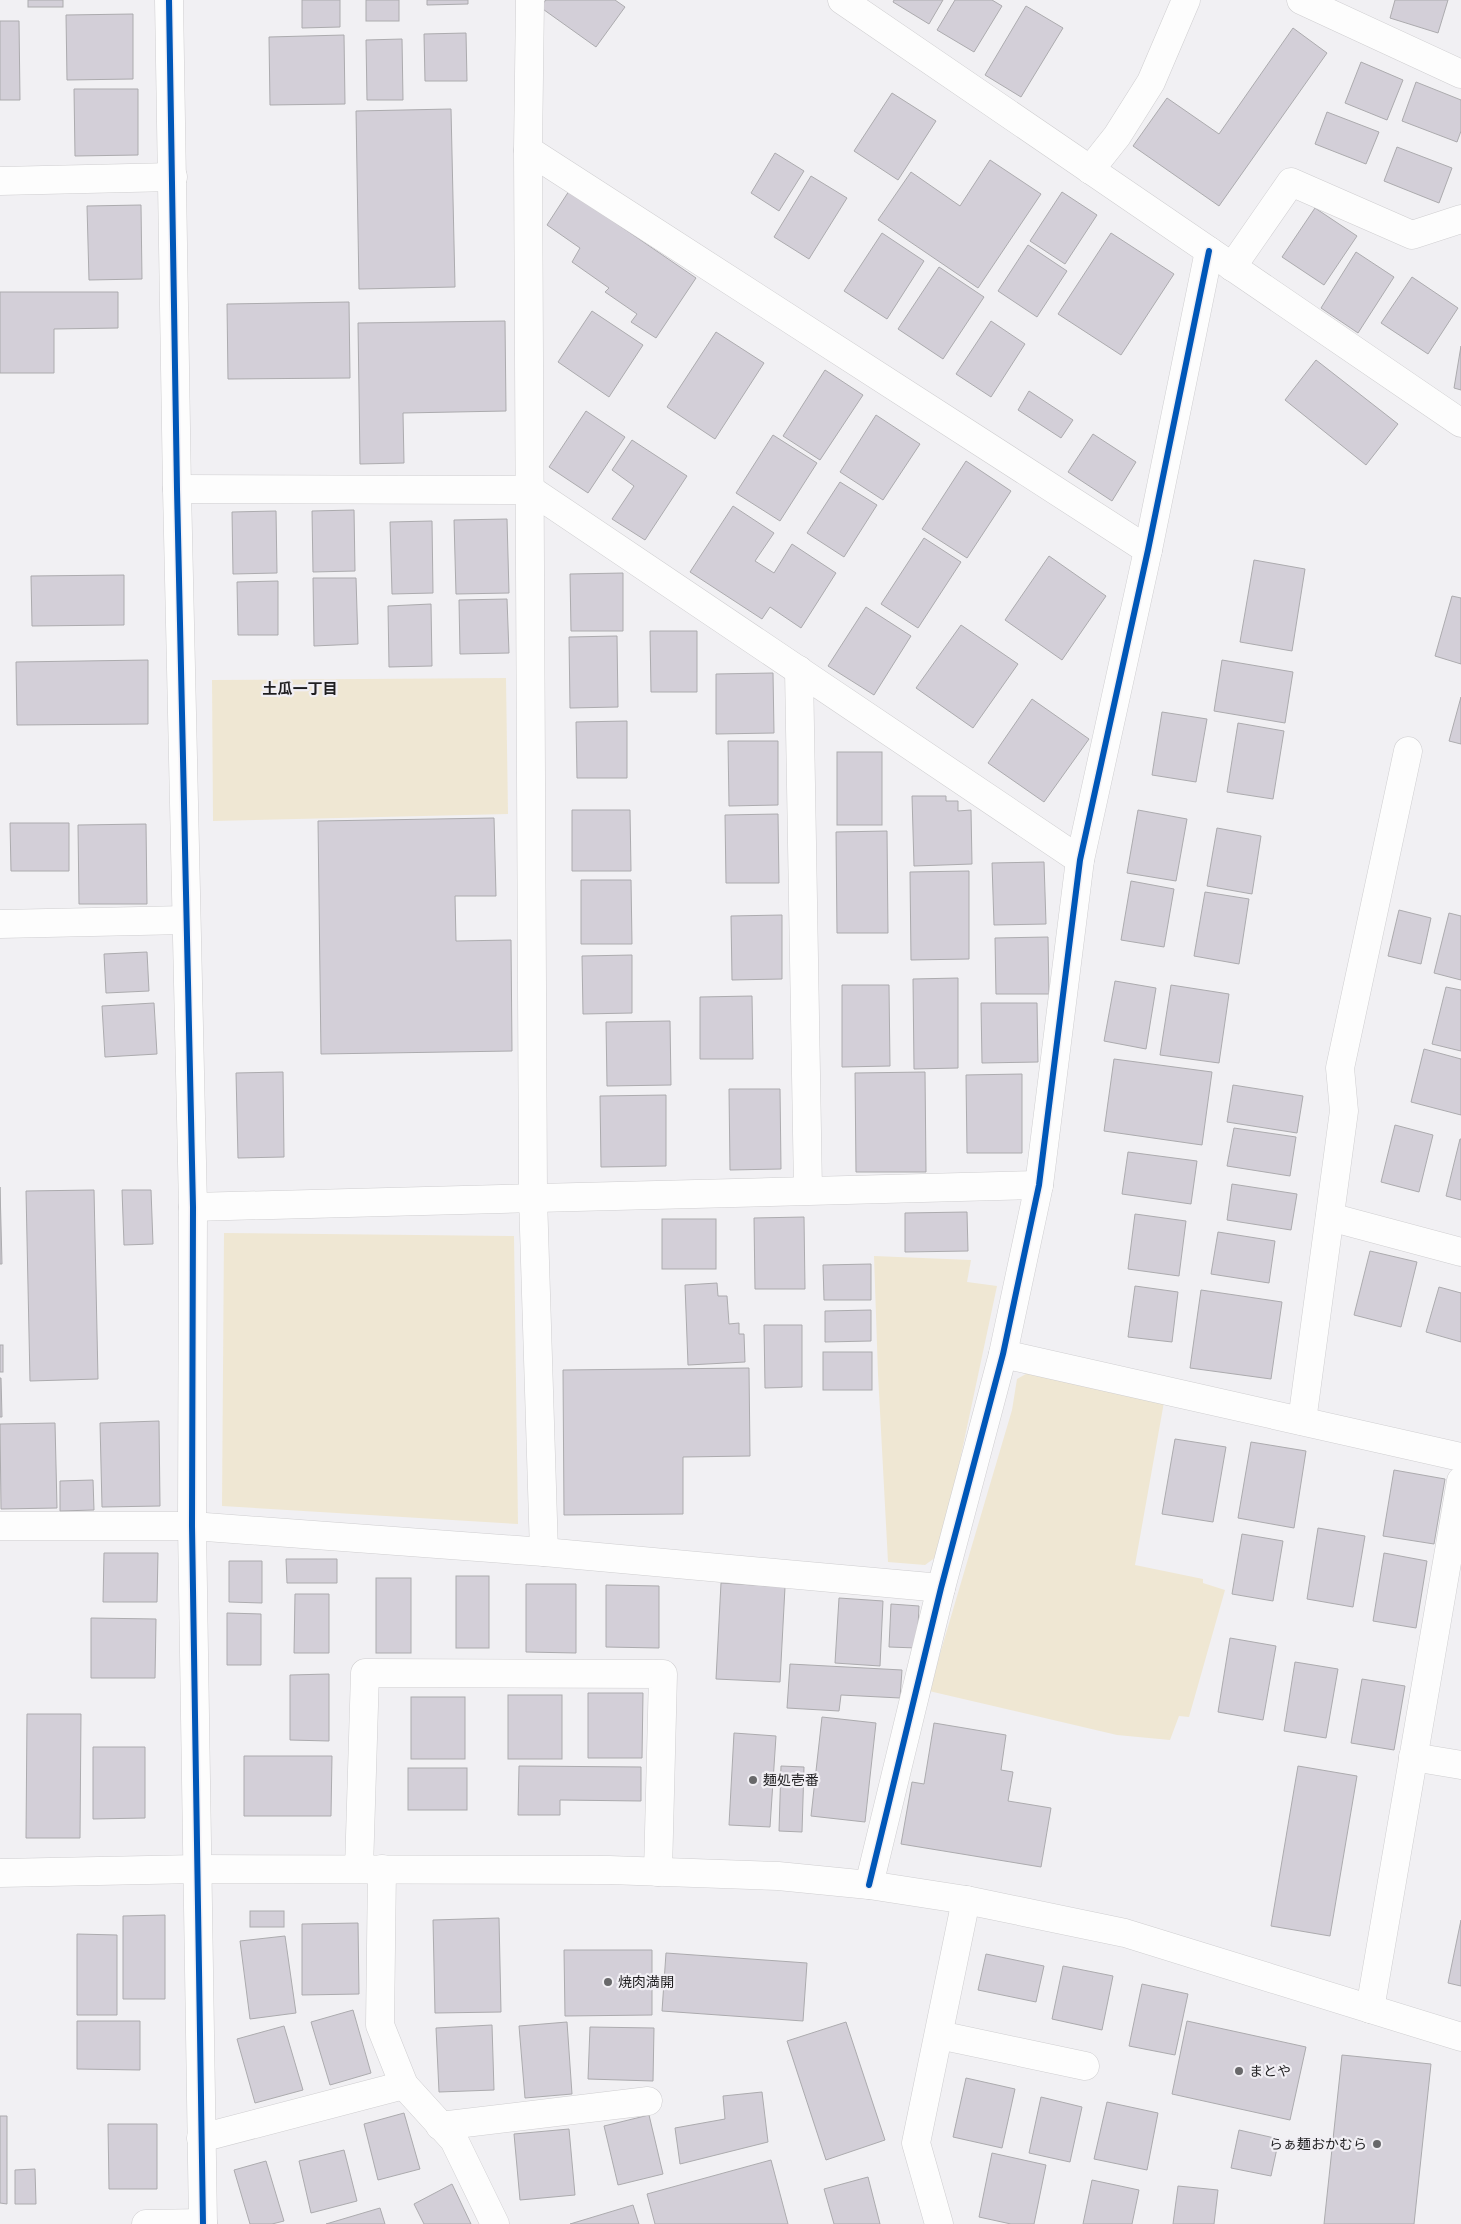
<svg xmlns="http://www.w3.org/2000/svg" width="1461" height="2224" viewBox="0 0 1461 2224" font-family="'Fira Sans','Noto Sans JP',sans-serif">
<style>
.green{fill:#efe7d3}
.building{fill:#d3cfd8;stroke:#acabae}
.lines{fill:none;stroke-linecap:round;stroke-linejoin:round}
.street-casing{stroke:#cfced0;stroke-width:29}
.secondary-casing{stroke:#cfced0;stroke-width:29}
.street{stroke:#fdfdfd;stroke-width:28}
.secondary{stroke:#fdfdfd;stroke-width:28}
.cycleway-casing{stroke:#f1eff4;stroke-width:9}
.cycleway{stroke:#0057b8;stroke-width:6}
.poi-dot{fill:#68686a;stroke:#f1eff4;stroke-width:2}
.labels{text-anchor:middle;dominant-baseline:central;stroke-width:4.5;stroke-linejoin:round;paint-order:stroke}
.poi-label{font-size:14px;fill:#1f1e20;stroke:#f1eff4;text-anchor:start}
.neighbourhood-label{font-size:15px;font-weight:bold;fill:#1f1e20;stroke:#f1eff4}
</style>
<rect width="100%" height="100%" fill="#f1f0f3"/>
<g class="green">
<path d="M506 678 508 814 213 821 212 680Z"/>
<path d="M224 1233 514 1236 518 1524 222 1506Z"/>
<path d="M874 1256 971 1260 967 1282 997 1286 940 1554 925 1565 888 1562 878 1374Z"/>
<path d="M1033 1370 1164 1402 1135 1565 1203 1579V1583L1225 1590 1189 1717 1179 1716 1170 1740 1117 1735 929 1691 1012 1410 1017 1379Z"/>
</g>
<g class="building">
<rect x="28" y="0" width="35" height="7"/>
<path d="M302 0H340V27L302 28Z"/>
<rect x="366" y="0" width="33" height="21"/>
<path d="M427 0H468V4L427 5Z"/>
<path d="M546 0H615L625 7 596 47 540 7Z"/>
<path d="M894 0H943L929 24 893 2Z"/>
<path d="M955 0H992L1002 6 974 52 937 30Z"/>
<path d="M1395 0H1448L1438 33 1390 18Z"/>
<path d="M1026 6 1063 28 1021 97 985 75Z"/>
<path d="M133 14V79L67 80 66 15Z"/>
<path d="M0 21H19L20 100H0Z"/>
<path d="M1293 28 1327 53 1219 206 1133 146 1167 98 1219 134Z"/>
<path d="M466 33 467 81H425L424 34Z"/>
<path d="M344 35 345 104 270 105 269 37Z"/>
<path d="M402 39 403 100H367L366 40Z"/>
<path d="M1361 62 1403 80 1387 120 1345 103Z"/>
<path d="M1416 82 1461 100V131L1457 142 1402 121Z"/>
<path d="M74 89H138V155L75 156Z"/>
<path d="M892 93 936 121 898 180 854 151Z"/>
<path d="M451 109 455 287 359 289 356 111Z"/>
<path d="M1327 112 1379 132 1366 164 1315 144Z"/>
<path d="M1397 147 1452 168 1439 203 1384 181Z"/>
<path d="M775 153 804 171 779 211 751 193Z"/>
<path d="M990 160 1041 194 978 288 878 220 911 172 960 206Z"/>
<path d="M811 176 847 198 809 259 774 237Z"/>
<path d="M569 191 696 278 656 338 631 322 637 314 605 292 609 288 572 262 580 248 547 225Z"/>
<path d="M1062 192 1097 215 1065 264 1030 241Z"/>
<path d="M141 205 142 279 89 280 87 206Z"/>
<path d="M1315 208 1357 236 1324 285 1282 257Z"/>
<path d="M882 233 924 261 887 319 844 291Z"/>
<path d="M1111 233 1174 274 1121 355 1058 314Z"/>
<path d="M1028 245 1067 271 1037 317 998 291Z"/>
<path d="M1356 252 1394 277 1358 333 1321 308Z"/>
<path d="M939 267 984 297 943 359 898 329Z"/>
<path d="M1412 277 1458 308 1428 354 1381 323Z"/>
<path d="M0 292H118V328L54 329V373H0Z"/>
<path d="M349 302 350 378 228 379 227 304Z"/>
<path d="M592 311 643 345 609 397 558 362Z"/>
<path d="M505 321 506 411 403 413 404 463 360 464 358 323Z"/>
<path d="M991 321 1025 344 991 397 956 374Z"/>
<path d="M716 332 764 363 715 439 667 407Z"/>
<path d="M1461 346V390L1454 388Z"/>
<path d="M1316 360 1398 424 1366 465 1285 400Z"/>
<path d="M825 370 863 395 820 460 783 436Z"/>
<path d="M1029 391 1073 420 1061 438 1018 410Z"/>
<path d="M586 411 625 437 588 493 549 467Z"/>
<path d="M876 415 920 444 883 500 840 472Z"/>
<path d="M1093 434 1136 462 1112 501 1068 472Z"/>
<path d="M773 435 817 463 780 521 736 493Z"/>
<path d="M632 440 687 476 645 540 612 519 634 486 612 470Z"/>
<path d="M966 461 1011 491 967 558 922 529Z"/>
<path d="M840 482 877 505 844 557 807 533Z"/>
<path d="M733 506 774 533 755 561 774 573 792 544 836 573 801 628 770 607 762 619 690 572Z"/>
<path d="M354 510 355 571 313 572 312 511Z"/>
<path d="M276 511 277 573 233 574 232 512Z"/>
<path d="M507 519 509 593 456 594 454 520Z"/>
<path d="M432 521 433 593 392 594 390 522Z"/>
<path d="M924 538 961 562 918 628 881 604Z"/>
<path d="M1049 556 1106 596 1062 660 1005 620Z"/>
<path d="M1254 560 1305 569 1292 651 1240 642Z"/>
<path d="M623 573V631H571L570 574Z"/>
<path d="M124 575V625L32 626 31 576Z"/>
<path d="M313 578H356L358 644 314 646Z"/>
<path d="M278 581V635H238L237 582Z"/>
<path d="M1452 596 1461 598V664L1435 656Z"/>
<path d="M507 599 509 653 460 654 459 600Z"/>
<path d="M431 604 432 666 389 667 388 606Z"/>
<path d="M866 607 911 636 874 695 828 666Z"/>
<path d="M961 625 1018 664 973 728 916 688Z"/>
<path d="M650 631H697V692H651Z"/>
<path d="M617 636 618 707 570 708 569 637Z"/>
<path d="M148 660V724L17 725 16 662Z"/>
<path d="M1222 660 1293 672 1285 723 1214 711Z"/>
<path d="M773 673 774 733 716 734V674Z"/>
<path d="M1461 697V744L1449 741Z"/>
<path d="M1032 699 1089 739 1044 802 988 763Z"/>
<path d="M1162 712 1207 719 1196 782 1152 775Z"/>
<path d="M627 721V778H577L576 722Z"/>
<path d="M1238 723 1284 731 1273 799 1227 792Z"/>
<path d="M728 741H778V805L729 806Z"/>
<rect x="837" y="752" width="45" height="73"/>
<path d="M912 796H946V801H958V811L971 810 972 864 914 866Z"/>
<path d="M572 810H630L631 871H572Z"/>
<path d="M1138 810 1187 819 1176 881 1127 873Z"/>
<path d="M778 814 779 883H726L725 815Z"/>
<path d="M494 818 496 896H455L456 941 511 940 512 1051 321 1054 318 821Z"/>
<path d="M10 823H69V871H11Z"/>
<path d="M146 824 147 904H79L78 825Z"/>
<path d="M1217 828 1261 836 1252 894 1207 886Z"/>
<path d="M887 831 888 933H837L836 832Z"/>
<path d="M1044 862 1046 924 994 925 992 863Z"/>
<path d="M969 871V959L911 960 910 872Z"/>
<path d="M581 880H631L632 944H581Z"/>
<path d="M1131 881 1174 889 1164 947 1121 940Z"/>
<path d="M1205 892 1249 899 1239 964 1194 956Z"/>
<path d="M1399 910 1431 918 1421 964 1388 956Z"/>
<path d="M1449 913 1461 916V980L1434 973Z"/>
<path d="M782 915V979L732 980 731 916Z"/>
<path d="M1048 937 1049 994H996L995 938Z"/>
<path d="M147 952 149 991 106 993 104 954Z"/>
<path d="M632 955V1013L583 1014 582 956Z"/>
<path d="M958 978V1068L914 1069 913 979Z"/>
<path d="M1115 981 1156 988 1146 1049 1104 1041Z"/>
<path d="M842 985H889L890 1066 842 1067Z"/>
<path d="M1171 985 1229 994 1219 1063 1160 1055Z"/>
<path d="M1446 987 1461 990V1051L1432 1044Z"/>
<path d="M752 996 753 1059H700V997Z"/>
<path d="M154 1003 157 1054 105 1057 102 1006Z"/>
<path d="M981 1003H1037L1038 1062 982 1063Z"/>
<path d="M670 1021 671 1085 607 1086 606 1022Z"/>
<path d="M1424 1049 1461 1059V1115L1411 1102Z"/>
<path d="M1114 1059 1212 1072 1202 1145 1104 1131Z"/>
<path d="M283 1072 284 1157 238 1158 236 1073Z"/>
<path d="M925 1072 926 1172H856L855 1073Z"/>
<path d="M1022 1074V1153H967L966 1075Z"/>
<path d="M1233 1085 1303 1096 1297 1133 1227 1122Z"/>
<path d="M729 1089H780L781 1169 730 1170Z"/>
<path d="M666 1095V1166L601 1167 600 1096Z"/>
<path d="M1395 1125 1433 1135 1419 1192 1381 1182Z"/>
<path d="M1234 1128 1296 1137 1290 1176 1227 1166Z"/>
<path d="M1460 1139H1461V1200L1446 1196Z"/>
<path d="M1128 1152 1197 1161 1191 1204 1122 1194Z"/>
<path d="M1232 1184 1297 1194 1291 1230 1227 1220Z"/>
<path d="M0 1187 2 1264H0Z"/>
<path d="M94 1190 98 1379 30 1381 26 1191Z"/>
<path d="M122 1190H151L153 1244 124 1245Z"/>
<path d="M967 1212 968 1251 905 1252V1213Z"/>
<path d="M1135 1214 1186 1221 1179 1276 1128 1269Z"/>
<path d="M804 1217 805 1289H755L754 1218Z"/>
<rect x="662" y="1219" width="54" height="50"/>
<path d="M1218 1232 1275 1241 1269 1283 1211 1274Z"/>
<path d="M1370 1251 1417 1262 1401 1327 1354 1315Z"/>
<path d="M871 1264V1300H824L823 1265Z"/>
<path d="M717 1283 718 1296H727L729 1324 739 1323V1334H744L745 1362 688 1365 685 1285Z"/>
<path d="M1135 1286 1178 1292 1172 1342 1128 1337Z"/>
<path d="M1439 1287 1461 1293V1342L1426 1332Z"/>
<path d="M1201 1290 1282 1302 1271 1379 1190 1368Z"/>
<path d="M871 1310V1341L825 1342V1311Z"/>
<path d="M764 1325H802V1387L765 1388Z"/>
<rect x="0" y="1345" width="3" height="27"/>
<rect x="823" y="1352" width="49" height="38"/>
<path d="M749 1368 750 1456 683 1457V1514L564 1515 563 1370Z"/>
<path d="M0 1378H1L2 1417H0Z"/>
<path d="M159 1421 160 1506 102 1507 100 1423Z"/>
<path d="M55 1423 57 1508 1 1509 0 1424Z"/>
<path d="M1175 1439 1226 1447 1213 1522 1162 1514Z"/>
<path d="M1251 1442 1306 1451 1294 1528 1238 1518Z"/>
<path d="M1394 1470 1445 1479 1434 1544 1383 1536Z"/>
<path d="M93 1480 94 1510 60 1511V1481Z"/>
<path d="M1318 1528 1365 1536 1353 1607 1307 1599Z"/>
<path d="M1242 1534 1283 1541 1273 1601 1232 1594Z"/>
<path d="M104 1553H158L157 1602H103Z"/>
<path d="M1384 1553 1427 1561 1416 1628 1373 1621Z"/>
<path d="M286 1559H337V1583H287Z"/>
<path d="M229 1561H262V1603L229 1602Z"/>
<rect x="456" y="1576" width="33" height="72"/>
<rect x="376" y="1578" width="35" height="75"/>
<path d="M721 1583 785 1587 780 1682 716 1679Z"/>
<path d="M526 1584H576V1653L526 1652Z"/>
<path d="M606 1585 659 1586V1648L606 1647Z"/>
<path d="M295 1594H329V1653H294Z"/>
<path d="M839 1598 883 1601 880 1666 835 1663Z"/>
<path d="M891 1604 919 1606 917 1648 889 1647Z"/>
<path d="M227 1613 261 1614V1665H227Z"/>
<path d="M91 1618 156 1619 155 1678H91Z"/>
<path d="M1230 1638 1276 1646 1263 1720 1218 1712Z"/>
<path d="M1295 1662 1338 1669 1326 1738 1284 1731Z"/>
<path d="M790 1664 902 1670 900 1698 841 1695 839 1711 787 1708Z"/>
<path d="M329 1674V1741L290 1740V1675Z"/>
<path d="M1362 1679 1405 1686 1394 1750 1351 1743Z"/>
<path d="M588 1693H643L642 1758H588Z"/>
<rect x="508" y="1695" width="54" height="64"/>
<rect x="411" y="1697" width="54" height="62"/>
<path d="M27 1714H81L80 1838H26Z"/>
<path d="M822 1717 876 1723 865 1822 811 1816Z"/>
<path d="M934 1723 1006 1735 1001 1770 1013 1772 1008 1801 1051 1808 1041 1867 901 1844 912 1782 924 1784Z"/>
<path d="M734 1733 776 1736 770 1827 729 1825Z"/>
<path d="M93 1747H145V1818L93 1819Z"/>
<path d="M244 1756H332L331 1816H244Z"/>
<path d="M519 1766 641 1767V1801L560 1800V1815H518Z"/>
<path d="M781 1766 804 1767 802 1832 779 1831Z"/>
<path d="M1298 1766 1357 1776 1330 1936 1271 1926Z"/>
<rect x="408" y="1768" width="59" height="42"/>
<rect x="250" y="1911" width="34" height="16"/>
<path d="M165 1915V1999H123V1916Z"/>
<path d="M499 1918 501 2012 435 2013 433 1920Z"/>
<path d="M1461 1920V1986L1448 1983Z"/>
<path d="M358 1923 359 1994 302 1995V1924Z"/>
<path d="M77 1934 117 1935V2015H77Z"/>
<path d="M285 1936 296 2013 250 2019 240 1941Z"/>
<path d="M564 1950H652V2015L565 2016Z"/>
<path d="M666 1953 807 1963 803 2021 662 2011Z"/>
<path d="M986 1954 1044 1966 1036 2002 978 1990Z"/>
<path d="M1063 1966 1113 1976 1102 2030 1052 2019Z"/>
<path d="M1142 1984 1188 1994 1175 2055 1129 2046Z"/>
<path d="M353 2010 371 2073 330 2085 311 2022Z"/>
<path d="M77 2021H140V2070L77 2069Z"/>
<path d="M1187 2021 1306 2047 1290 2120 1172 2094Z"/>
<path d="M567 2022 572 2094 525 2098 519 2026Z"/>
<path d="M846 2022 885 2140 826 2160 787 2041Z"/>
<path d="M492 2025 494 2090 439 2092 436 2028Z"/>
<path d="M284 2026 303 2090 255 2103 237 2039Z"/>
<path d="M590 2027 654 2028 653 2081 588 2079Z"/>
<path d="M1342 2055 1431 2064 1414 2224H1324Z"/>
<path d="M966 2078 1015 2089 1002 2148 953 2137Z"/>
<path d="M762 2092 768 2142 680 2164 675 2128 725 2119 723 2096Z"/>
<path d="M1041 2097 1082 2107 1070 2162 1029 2153Z"/>
<path d="M1107 2102 1158 2113 1147 2170 1094 2159Z"/>
<path d="M404 2113 420 2169 378 2180 364 2124Z"/>
<path d="M649 2115 663 2174 618 2185 604 2126Z"/>
<path d="M0 2116H7V2204L0 2203Z"/>
<path d="M108 2124H157V2189H109Z"/>
<path d="M569 2129 575 2195 520 2200 514 2134Z"/>
<path d="M1239 2130 1279 2139 1271 2176 1231 2168Z"/>
<path d="M344 2150 357 2201 311 2213 299 2161Z"/>
<path d="M992 2153 1046 2165 1034 2224H1011L979 2217Z"/>
<path d="M771 2160 788 2224H655L647 2194Z"/>
<path d="M266 2161 284 2221 272 2224H250L234 2170Z"/>
<path d="M35 2169 36 2204H15V2170Z"/>
<path d="M868 2177 880 2224H834L824 2189Z"/>
<path d="M1092 2180 1139 2190 1132 2224H1083Z"/>
<path d="M452 2184 471 2224H424L414 2204Z"/>
<path d="M1178 2186 1218 2190 1214 2224H1173Z"/>
<path d="M633 2205 639 2224H570Z"/>
<path d="M380 2208 385 2224H326Z"/>
</g>
<g class="lines">
<g class="street-casing">
<g id="street">
<path d="M169 0 177 489 193 1207 192 1526 203 2224"/>
<path d="M530 0 528 150 533 1197 544 1552"/>
<path d="M842 0 1461 423"/>
<path d="M1301 0 1461 74"/>
<path d="M528 150 1148 550"/>
<path d="M1090 170 1117 136 1151 82 1186 0"/>
<path d="M0 181 173 177"/>
<path d="M1232 267 1291 182 1412 235 1461 219"/>
<path d="M177 489 531 490 1080 860"/>
<path d="M799 670 808 1190"/>
<path d="M0 924 186 920"/>
<path d="M193 1207 1039 1185"/>
<path d="M1330 1217 1461 1252"/>
<path d="M1003 1354 1461 1457"/>
<path d="M1302 1421 1344 1111 1340 1068 1408 751"/>
<path d="M0 1526H192L544 1552 941 1588"/>
<path d="M1413 1757 1461 1765"/>
<path d="M359 1869 365 1673 663 1674 658 1872"/>
<path d="M382 1869 380 2025 404 2085 454 2140 495 2224"/>
<path d="M869 1885 941 1588 1003 1354 1039 1185 1080 860 1148 550 1209 251"/>
<path d="M1370 2009 1461 1481"/>
<path d="M939 2035 1085 2066"/>
<path d="M440 2126 648 2101"/>
<path d="M201 2138 404 2085"/>
<path d="M146 2224 203 2223"/>
<path d="M939 2224 916 2143 966 1900"/>
</g>
</g>
<g class="secondary-casing">
<path id="secondary" d="M0 1873 197 1869 609 1870 778 1876 869 1885 966 1900 1125 1933 1461 2037"/>
</g>
<use href="#street" class="street"/>
<use href="#secondary" class="secondary"/>
<g class="cycleway-casing">
<g id="cycleway">
<path d="M169 0 177 489 193 1207 192 1526 203 2224"/>
<path d="M869 1885 941 1588 1003 1354 1039 1185 1080 860 1148 550 1209 251"/>
</g>
</g>
<use href="#cycleway" class="cycleway"/>
</g>
<g class="poi-dot">
<circle cx="753" cy="1780" r="5"/>
<circle cx="608" cy="1982" r="5"/>
<circle cx="1239" cy="2071" r="5"/>
<circle cx="1377" cy="2144" r="5"/>
</g>
<g class="labels">
<g class="poi-label">
<text x="763" y="1780">麺処壱番</text>
<text x="618" y="1982">焼肉満開</text>
<text x="1249" y="2071">まとや</text>
<text x="1367" y="2144" text-anchor="end">らぁ麺おかむら</text>
</g>
<g class="neighbourhood-label">
<text x="300" y="689">土瓜一丁目</text>
</g>
</g>
</svg>
